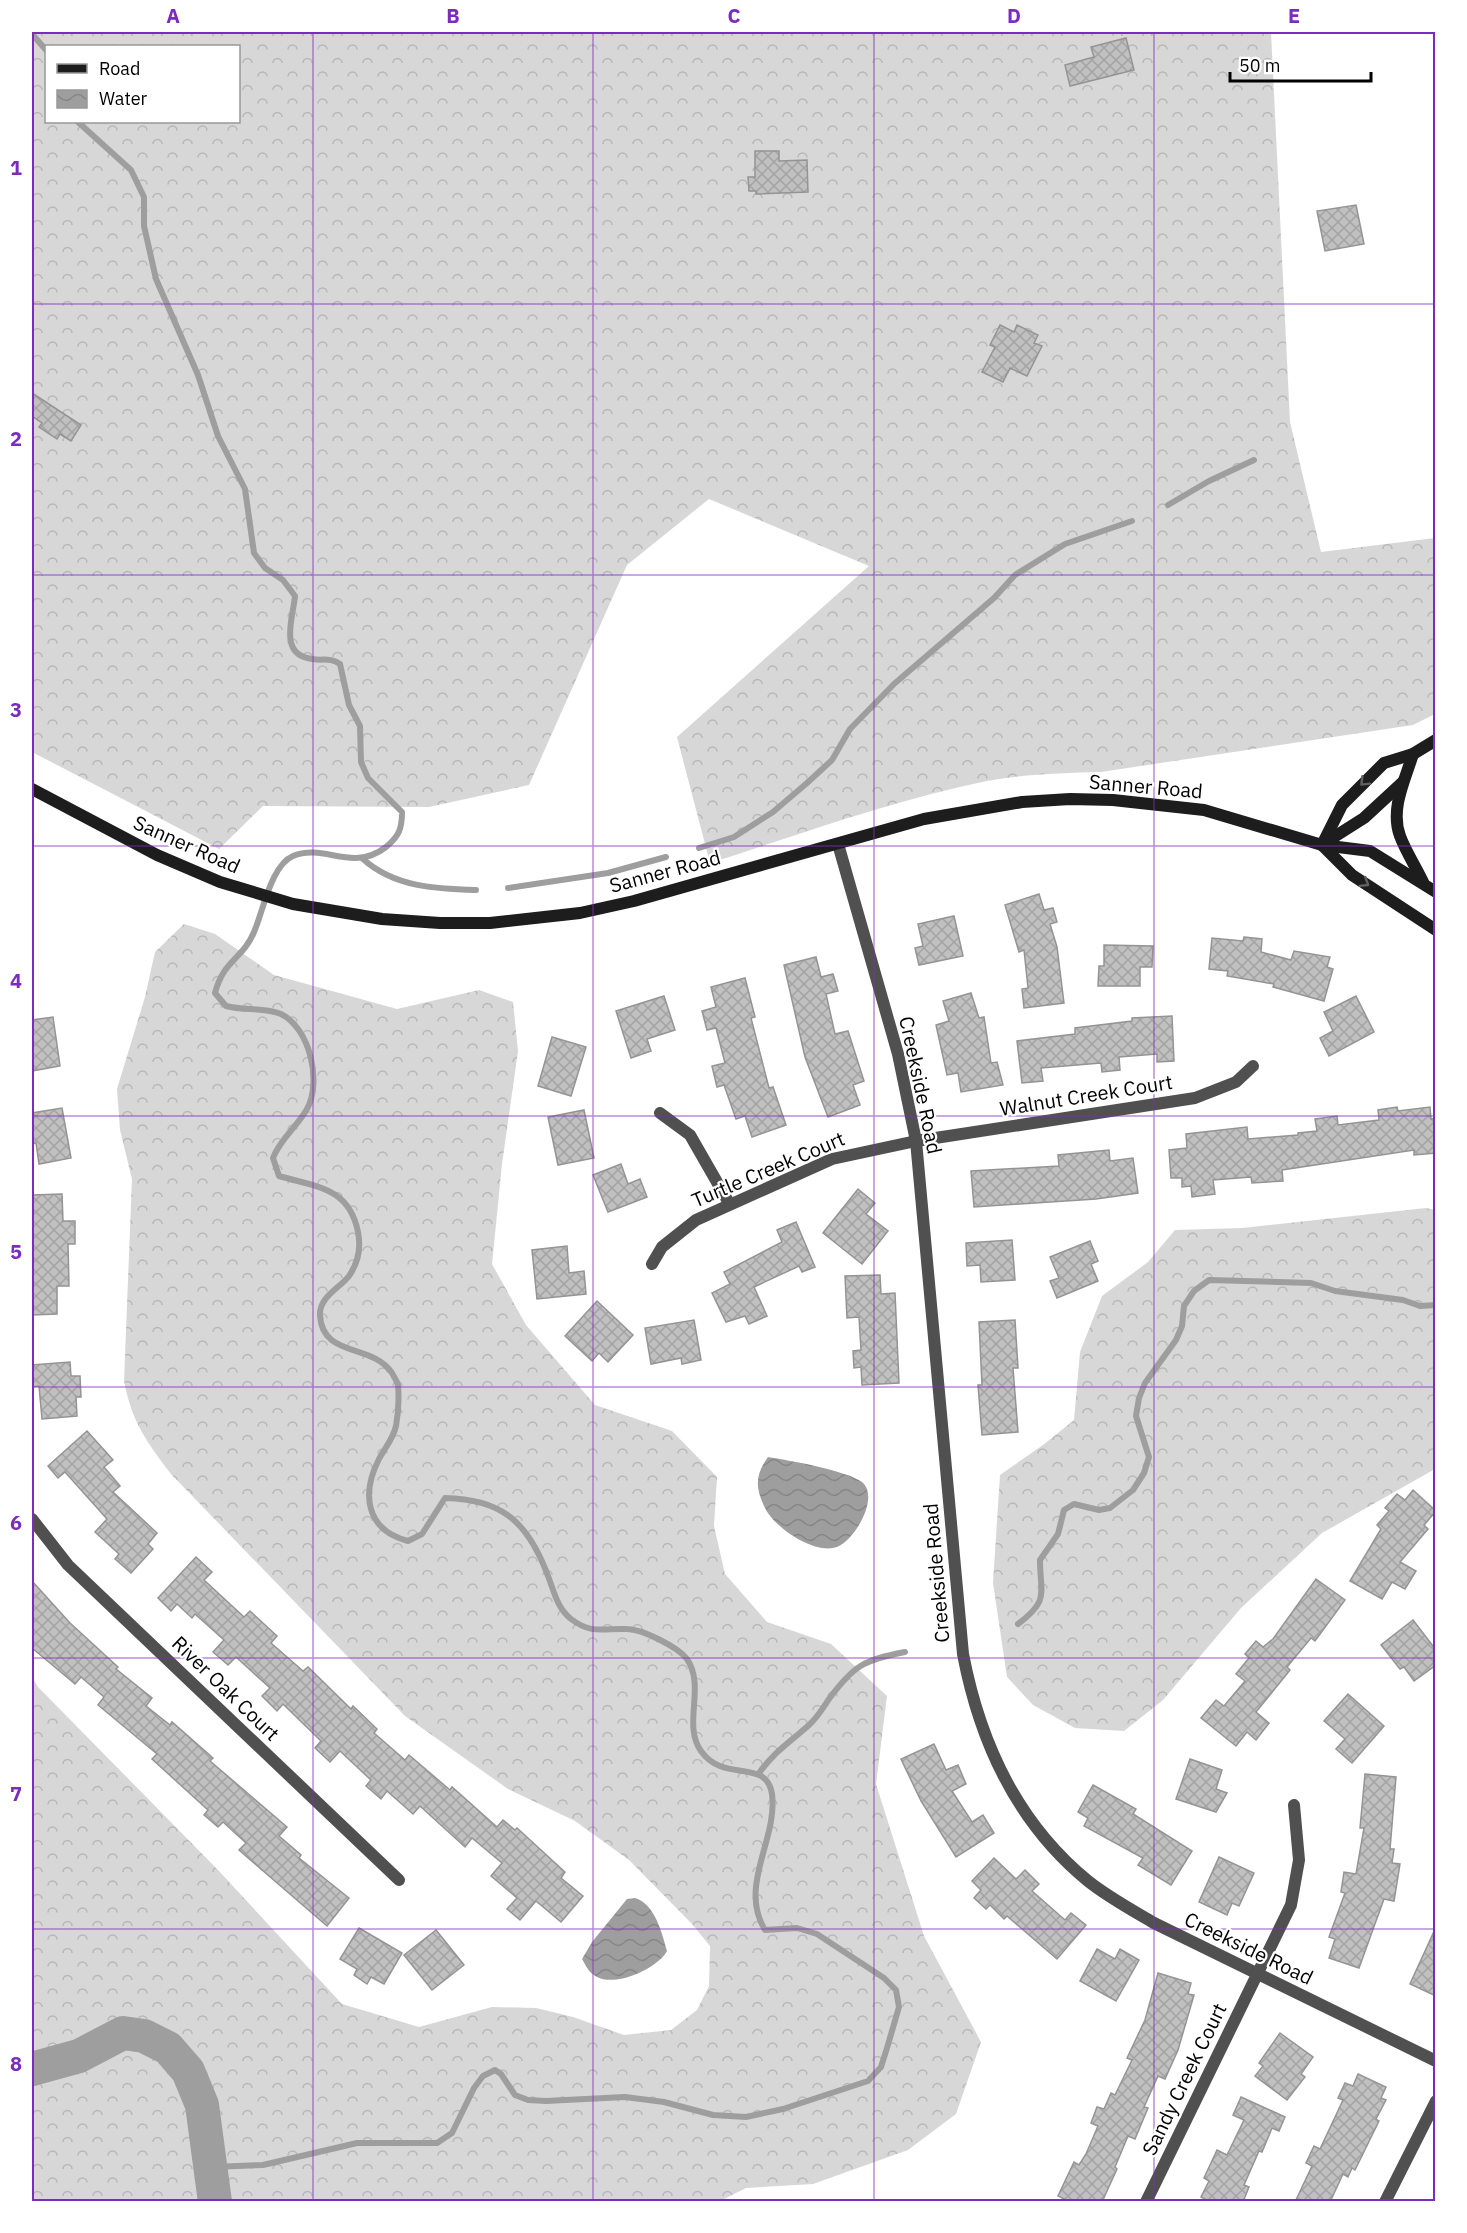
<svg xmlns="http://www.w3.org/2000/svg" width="1467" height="2233" viewBox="0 0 1467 2233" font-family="'IBM Plex Sans',sans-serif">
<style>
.forest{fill:url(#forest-crowns);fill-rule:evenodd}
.water{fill:url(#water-waves)}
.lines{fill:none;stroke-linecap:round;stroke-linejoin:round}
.stream{stroke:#9e9e9e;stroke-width:6}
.river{stroke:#9e9e9e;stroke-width:34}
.building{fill:url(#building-cross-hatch);stroke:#949494;stroke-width:1.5}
.minor{stroke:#505050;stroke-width:12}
.secondary{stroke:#1d1d1d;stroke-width:12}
.oneway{stroke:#616161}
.grid{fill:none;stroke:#7b2cbf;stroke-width:1.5;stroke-opacity:0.55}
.labels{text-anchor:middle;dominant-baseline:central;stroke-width:4.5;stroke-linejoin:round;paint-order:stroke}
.street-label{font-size:20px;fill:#000;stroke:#fff}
.neatline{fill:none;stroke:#7b2cbf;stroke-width:2}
.grid-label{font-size:20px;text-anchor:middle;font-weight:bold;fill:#7b2cbf}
</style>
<defs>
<pattern id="forest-crowns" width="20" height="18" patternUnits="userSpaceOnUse" patternTransform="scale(1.5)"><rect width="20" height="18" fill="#d7d7d7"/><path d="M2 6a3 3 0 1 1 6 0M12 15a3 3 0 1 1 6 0" fill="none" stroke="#b7b7b7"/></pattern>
<pattern id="water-waves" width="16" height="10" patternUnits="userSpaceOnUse" patternTransform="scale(1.5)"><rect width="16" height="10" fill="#9e9e9e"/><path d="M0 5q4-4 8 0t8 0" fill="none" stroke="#868686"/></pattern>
<pattern id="building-cross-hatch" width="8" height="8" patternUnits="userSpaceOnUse" patternTransform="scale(1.5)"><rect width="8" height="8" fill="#c0c0c0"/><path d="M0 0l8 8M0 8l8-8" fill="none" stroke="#a3a3a3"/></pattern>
</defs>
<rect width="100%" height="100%" fill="#fff"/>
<g class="forest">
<path d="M32 32H1271L1290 422 1321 552 1435 538V714L1413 725 1101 772C1064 773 1024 774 987 781 893 800 801 834 710 863L677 737 869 566 709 499 627 565 529 785 429 807 263 806 219 849 32 752ZM46 46H238V122H46Z"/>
<path d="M184 924 215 934 274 975 397 1009 479 990 513 1002 518 1051 502 1164 492 1264 526 1325 595 1405 672 1431 717 1477 714 1526 725 1574 767 1622 831 1644 887 1696 876 1784 924 1936 981 2042 956 2114 908 2150 813 2184 746 2188 720 2201H32V1677L38 1687 218 1870 342 2004 419 2027 492 2007 536 2008 573 2017 624 2035 671 2030 697 2010 709 1986 710 1946 692 1924 629 1860 575 1821 508 1789 405 1716 171 1474C146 1441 132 1422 124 1381L132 1179 120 1130 117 1089 145 997 155 952Z"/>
<path d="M1426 1208 1436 1210 1435 1469 1322 1533 1241 1608 1163 1700 1124 1731 1075 1728 1033 1705 1007 1677 993 1583 1000 1475 1043 1445 1074 1420 1080 1352 1102 1296 1148 1262 1175 1230 1242 1228Z"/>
</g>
<g class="water">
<path d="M768 1457C788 1460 848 1471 862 1482 880 1497 855 1540 837 1547 814 1555 774 1527 765 1508 755 1488 755 1475 768 1457Z"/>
<path d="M635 1898C655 1904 662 1933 667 1951 657 1969 616 1987 597 1977 589 1973 586 1966 582 1959L592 1942 627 1899Z"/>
</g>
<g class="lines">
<g class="stream">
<path d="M32 34 46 50"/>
<path d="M78 122 131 170 144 197V226L156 279 198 375 218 436 245 489 254 553 265 568 283 580 295 596C293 618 278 655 312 659 323 661 330 657 340 664L349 705 360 726 361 762 368 778 402 812C402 829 399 836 386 847 352 873 325 843 293 856 271 865 263 912 254 932 243 959 224 959 215 993L226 1006C244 1011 264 1007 281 1014 310 1028 322 1082 307 1109 297 1127 280 1139 273 1158L279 1176C316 1187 349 1187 358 1232 361 1247 358 1263 349 1276 340 1288 319 1297 320 1315 322 1358 372 1343 392 1373 394 1377 397 1381 398 1385 399 1397 398 1415 396 1426 393 1439 385 1448 379 1459 361 1494 366 1530 408 1541L422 1534 445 1498C502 1499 528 1522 548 1576 554 1591 557 1608 571 1619 592 1635 604 1628 627 1629 642 1629 678 1647 687 1659 706 1687 682 1724 701 1751 724 1784 766 1757 772 1794 778 1839 738 1886 765 1930L797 1928 817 1934 884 1978 896 1990 899 2007 887 2048 881 2067 868 2081 783 2109 746 2117 713 2115 664 2102 625 2097 546 2101 528 2100 515 2095 501 2074 495 2070 483 2076 474 2088 452 2133 437 2143H357L263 2165 212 2167"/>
<path d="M1168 505 1209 481 1254 460"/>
<path d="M699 848 734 837 773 812 807 783 832 760 850 729 894 684 994 598 1015 575 1065 544 1132 521"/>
<path d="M363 859C394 887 436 889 476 890"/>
<path d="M508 888 608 873 666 857"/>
<path d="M1018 1624C1050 1600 1040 1594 1040 1560L1058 1534 1064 1510 1074 1504 1099 1510 1110 1508 1133 1490 1144 1473 1149 1457 1136 1416 1139 1398 1145 1383 1176 1340 1182 1326 1184 1306 1194 1291 1209 1280 1311 1283 1335 1291 1403 1300 1420 1306 1436 1305"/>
<path d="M759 1773C776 1750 789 1743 809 1725 817 1718 823 1708 829 1699 854 1665 864 1660 905 1652"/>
</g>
<path class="river" d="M32 2069 79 2056 123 2033 144 2036 168 2048 188 2071 202 2105 215 2202"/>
</g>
<g class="building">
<path d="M1126 38 1134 70 1070 86 1065 65 1094 57 1091 47Z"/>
<path d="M755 151H779V161L807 160 808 192 756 194V191H749L748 177H755Z"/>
<path d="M1356 205 1364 244 1325 251 1317 211Z"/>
<path d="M1000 325 1014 332 1017 325 1038 335 1034 343 1042 346 1027 376 1010 368 1003 382 982 372 995 347 990 345Z"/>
<path d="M32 393 81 425 71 441 60 434 57 439 39 427 42 423 32 416Z"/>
<path d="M1039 894 1044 910 1053 908 1057 922 1050 924 1057 947 1064 1003 1024 1008 1022 989 1028 988 1024 950 1019 952 1005 905Z"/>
<path d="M954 916 963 956 919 965 915 948 923 946 918 924Z"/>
<path d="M1244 937 1262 939 1261 952 1291 960 1294 951 1330 957 1327 967 1333 969 1324 1001 1273 987 1274 984 1227 976 1228 971 1209 969 1212 938 1243 941Z"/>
<path d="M1104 945 1153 946 1152 967H1140V986H1098L1099 966H1104Z"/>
<path d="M816 957 821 977 833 974 838 991 826 994 835 1034 848 1031 864 1081 853 1085 860 1105 828 1117 805 1057 784 965Z"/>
<path d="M745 978 755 1017 751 1018 769 1088 773 1087 786 1125 752 1137 745 1116 736 1119 724 1085 717 1087 712 1066 725 1063 716 1028 707 1030 702 1011 716 1007 711 987Z"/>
<path d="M971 993 979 1018 984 1017 991 1063 997 1062 1003 1085 961 1092 958 1073 947 1075 936 1025 949 1021 943 1001Z"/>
<path d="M664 996 675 1030 647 1039 651 1051 631 1058 616 1011Z"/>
<path d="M1356 996 1374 1032 1329 1056 1320 1038 1333 1031 1324 1012Z"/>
<path d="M1172 1016 1174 1061 1157 1062V1054L1119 1057 1120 1070 1102 1072 1101 1063 1041 1068 1043 1081 1022 1083 1017 1041 1075 1034V1028L1132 1021V1018Z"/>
<path d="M53 1017 60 1066 32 1071V1020Z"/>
<path d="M552 1037 586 1047 571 1096 538 1086Z"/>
<path d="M1397 1107 1398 1111 1430 1107 1431 1119 1436 1118V1153L1414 1155V1150L1282 1170 1283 1181 1252 1183 1251 1177 1213 1180 1215 1194 1192 1197 1191 1186 1182 1187V1178H1171L1169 1150 1187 1148 1186 1134 1247 1127 1248 1139 1298 1135V1133L1317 1131 1315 1119 1337 1116 1338 1125 1379 1120 1378 1110Z"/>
<path d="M62 1108 71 1158 39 1164 36 1143 32 1144V1113Z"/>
<path d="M584 1110 594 1158 558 1165 548 1117Z"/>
<path d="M1109 1150 1110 1161 1133 1158 1138 1193 1096 1199 974 1207 971 1171 1059 1166 1058 1155Z"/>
<path d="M621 1164 628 1184 640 1179 647 1197 608 1212 593 1175Z"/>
<path d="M858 1189 875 1203 866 1214 888 1231 862 1264 823 1233Z"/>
<path d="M62 1194 63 1221H75V1244H68L69 1286H57V1314L32 1315V1195Z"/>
<path d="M796 1222 815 1267 802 1272 799 1266 754 1287 767 1316 749 1324 745 1316 726 1322 712 1293 730 1284 724 1272 782 1242 777 1230Z"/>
<path d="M1012 1240 1015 1280 981 1282 980 1265 967 1266 966 1243Z"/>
<path d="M1090 1241 1098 1261 1091 1264 1098 1281 1057 1298 1050 1281 1059 1278 1050 1257Z"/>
<path d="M567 1246 569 1273 584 1271 586 1294 537 1299 532 1250Z"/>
<path d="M880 1275 881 1294 895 1293 899 1383 862 1385 861 1367 854 1368 853 1351 861 1350 859 1317 847 1318 845 1276Z"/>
<path d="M597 1301 633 1335 608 1362 599 1353 592 1361 565 1336Z"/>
<path d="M694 1320 701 1360 682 1364 681 1358 651 1364 645 1328Z"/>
<path d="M1015 1320 1018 1368H1013L1018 1432 982 1435 978 1385H982L979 1322Z"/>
<path d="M70 1362 71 1376H80L81 1397H76L77 1416 42 1419 39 1386 32 1387V1365Z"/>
<path d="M87 1431 113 1460 104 1467 120 1486 113 1492 157 1533 148 1544 153 1549 131 1573 115 1559 119 1554 95 1532 107 1519 65 1472 58 1478 48 1466Z"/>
<path d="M1413 1490 1436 1511 1424 1525 1428 1529 1400 1562 1416 1571 1405 1589 1392 1582 1382 1599 1350 1581 1381 1529 1377 1525 1389 1511 1385 1508 1397 1494 1405 1500Z"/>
<path d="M196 1557 212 1572 204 1580 244 1617 250 1611 277 1636 271 1643 303 1671 308 1667 351 1709 353 1706 377 1729 374 1733 405 1760 409 1755 450 1790 452 1787 497 1827 503 1820 515 1830 517 1828 565 1872 561 1878 583 1896 561 1922 536 1901 520 1920 507 1909 517 1898 491 1876 502 1863 472 1838 465 1847 420 1806 413 1814 387 1791 381 1799 366 1786 371 1780 340 1751 330 1762 315 1748 321 1741 283 1704 277 1711 262 1696 270 1688 236 1657 228 1665 213 1652 224 1640 195 1614 192 1618 177 1604 171 1611 158 1598Z"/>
<path d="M1316 1579 1345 1600 1315 1641 1311 1638 1287 1667 1290 1670 1256 1712 1269 1723 1256 1740 1247 1732 1236 1746 1201 1718 1216 1700 1224 1706 1245 1681 1236 1674 1249 1658 1245 1654 1256 1641 1263 1647 1273 1639Z"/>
<path d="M32 1581 70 1623 118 1667 116 1669 152 1698 146 1706 170 1725 172 1722 213 1758 210 1761 287 1827 279 1836 301 1855 299 1858 349 1898 327 1926 239 1850 246 1843 223 1822 218 1827 204 1815 208 1810 152 1759 157 1754 98 1705 104 1697 81 1677 75 1684 32 1648Z"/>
<path d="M1413 1620 1436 1650V1665L1414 1681 1404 1667 1400 1669 1381 1645Z"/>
<path d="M1348 1694 1384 1726 1352 1763 1336 1749 1345 1739 1324 1721Z"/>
<path d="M934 1744 946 1770 958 1765 966 1784 952 1791 972 1822 983 1815 994 1833 956 1857 921 1801 901 1759Z"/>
<path d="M1190 1759 1222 1770 1216 1789 1227 1793 1216 1812 1176 1799Z"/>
<path d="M1365 1774 1396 1777 1390 1849H1394L1392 1863 1400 1864 1394 1901 1384 1899 1359 1968 1329 1958 1335 1939 1329 1937 1345 1893 1341 1892 1344 1872 1356 1874 1364 1828H1360Z"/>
<path d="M1093 1785 1136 1809 1133 1814 1192 1851 1171 1885 1138 1865 1143 1858 1084 1826 1088 1818 1078 1812Z"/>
<path d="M1219 1857 1254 1873 1239 1906 1232 1903 1227 1915 1199 1902Z"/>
<path d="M994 1858 1016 1879 1025 1870 1039 1884 1032 1891 1065 1920 1071 1913 1086 1925 1057 1959 1007 1916 1004 1919 990 1905 986 1909 974 1898 981 1890 972 1881Z"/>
<path d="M1436 1927V1996L1410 1984Z"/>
<path d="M359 1928 402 1953 384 1984 371 1977 367 1984 354 1975 357 1969 340 1959Z"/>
<path d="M436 1930 464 1965 432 1990 404 1955Z"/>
<path d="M1097 1949 1115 1959 1120 1949 1139 1960 1116 2001 1080 1981Z"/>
<path d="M1158 1973 1191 1983 1188 1994 1194 1995 1178 2050 1165 2079 1158 2076 1144 2107 1148 2108 1135 2139 1128 2136 1115 2167 1117 2169 1102 2202H1070L1058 2196 1074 2162 1079 2165 1086 2154 1098 2126 1091 2123 1097 2107 1104 2109 1111 2093 1115 2095 1132 2060 1127 2058 1145 2020Z"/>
<path d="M1280 2033 1313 2057 1301 2074 1305 2077 1287 2100 1255 2076 1263 2066 1259 2063Z"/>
<path d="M1358 2074 1386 2087 1381 2098 1386 2100 1376 2119 1379 2121 1355 2170 1352 2168 1348 2177 1343 2174 1330 2202H1295L1312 2166 1306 2163 1314 2146 1320 2149 1343 2100 1338 2098 1345 2083 1353 2086Z"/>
<path d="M1241 2097 1285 2117 1279 2131 1272 2128 1262 2152 1259 2151 1244 2185 1249 2187 1243 2202H1210L1201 2197 1209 2181 1204 2178 1217 2150 1227 2155 1244 2120 1233 2115Z"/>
</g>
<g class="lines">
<g class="minor">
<path d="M838 844 898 1054 916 1141 963 1654C980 1743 1017 1823 1088 1881 1108 1897 1132 1910 1154 1923L1436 2061"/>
<path d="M660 1113 690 1135 729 1203"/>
<path d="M652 1264 662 1247 696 1220 832 1159 916 1141 1195 1098 1236 1082 1253 1066"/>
<path d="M32 1519 68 1565 399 1880"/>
<path d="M1146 2202 1291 1905 1299 1860 1294 1805"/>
<path d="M1385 2202 1436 2101"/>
</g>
<g class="secondary">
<path d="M1413 754C1405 780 1390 809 1400 836 1406 852 1416 867 1423 882"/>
<path d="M32 789 157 855 220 882 293 904 382 919 440 923H490L580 913 634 901 924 819 1022 802 1070 799 1113 800 1204 810 1322 845 1370 851 1436 892"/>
<path d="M1323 844 1364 818 1403 782"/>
<path d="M1322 845 1342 805 1384 763 1413 754 1436 740"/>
<path d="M1322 845 1352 875 1436 930"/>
</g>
</g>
<defs><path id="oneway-chevron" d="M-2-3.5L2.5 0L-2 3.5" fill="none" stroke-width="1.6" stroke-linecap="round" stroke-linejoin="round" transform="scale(1.5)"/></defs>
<g class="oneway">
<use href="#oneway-chevron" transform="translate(1364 782) rotate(135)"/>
<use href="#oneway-chevron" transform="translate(1365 883) rotate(32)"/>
</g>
<path class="grid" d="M313 32V2202M593 32V2202M874 32V2202M1154 32V2202M32 304H1436M32 575H1436M32 846H1436M32 1116H1436M32 1387H1436M32 1658H1436M32 1929H1436"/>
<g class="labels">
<g class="street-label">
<text transform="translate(1146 786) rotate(5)">Sanner Road</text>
<text transform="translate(187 844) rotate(24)">Sanner Road</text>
<text transform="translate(665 871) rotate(-15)">Sanner Road</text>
<text transform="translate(921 1085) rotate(78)">Creekside Road</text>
<text transform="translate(1086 1095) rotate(-9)">Walnut Creek Court</text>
<text transform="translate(768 1169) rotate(-23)">Turtle Creek Court</text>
<text transform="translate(936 1573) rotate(-95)">Creekside Road</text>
<text transform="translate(226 1688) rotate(44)">River Oak Court</text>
<text transform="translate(1249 1948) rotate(26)">Creekside Road</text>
<text transform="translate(1184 2079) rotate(-64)">Sandy Creek Court</text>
</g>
</g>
<rect width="1467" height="2233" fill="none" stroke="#ffffff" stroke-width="66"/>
<rect x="45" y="45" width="195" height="78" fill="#ffffff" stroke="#999999" stroke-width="1.5"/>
<rect x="57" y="64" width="30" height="9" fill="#1d1d1d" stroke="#999999" stroke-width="1.5"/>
<text x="99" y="75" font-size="18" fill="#000000">Road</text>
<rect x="57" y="90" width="30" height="18" fill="url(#water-waves)" stroke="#999999" stroke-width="1.5"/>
<text x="99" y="105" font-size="18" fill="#000000">Water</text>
<path d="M1230 72v9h141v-9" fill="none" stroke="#000000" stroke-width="3"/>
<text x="1239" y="72" font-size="18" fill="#000000" stroke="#ffffff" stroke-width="4.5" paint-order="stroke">50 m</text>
<rect x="33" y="33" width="1401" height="2167" class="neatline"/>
<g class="grid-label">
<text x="173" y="23">A</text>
<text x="453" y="23">B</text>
<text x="734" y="23">C</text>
<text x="1014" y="23">D</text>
<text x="1294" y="23">E</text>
<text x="16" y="175">1</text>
<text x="16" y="446">2</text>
<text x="16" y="717">3</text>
<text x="16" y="988">4</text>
<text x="16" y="1259">5</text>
<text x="16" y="1530">6</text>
<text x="16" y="1801">7</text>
<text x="16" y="2071">8</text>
</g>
</svg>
